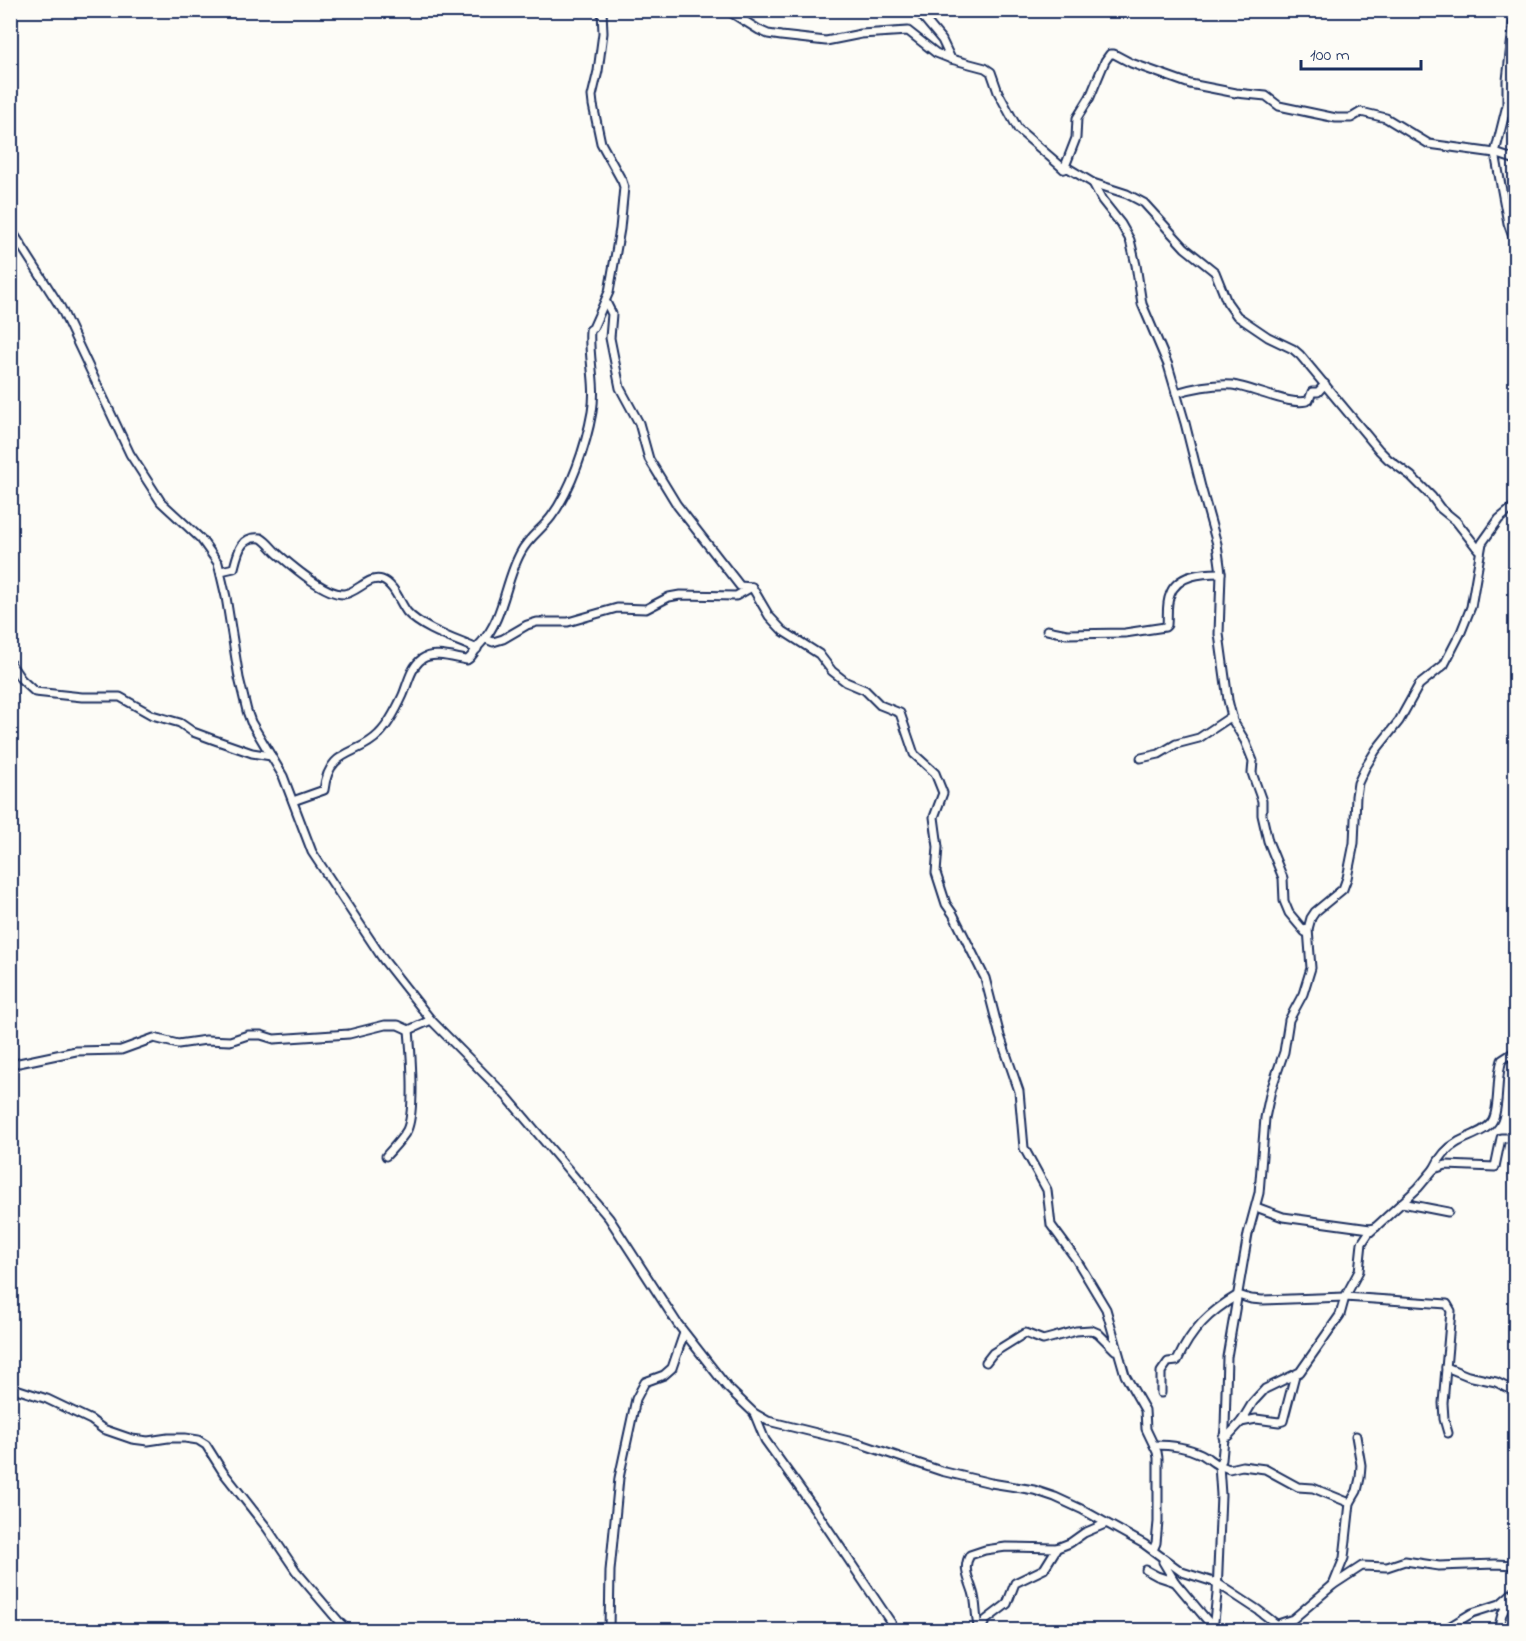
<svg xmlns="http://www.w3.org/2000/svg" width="1526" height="1641" viewBox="0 0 1526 1641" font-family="'Indie Flower',sans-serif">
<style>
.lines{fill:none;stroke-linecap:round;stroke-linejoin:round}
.street-casing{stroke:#1b2f5e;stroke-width:11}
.street{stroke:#fdfcf7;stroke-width:7}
</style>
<rect width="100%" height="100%" fill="#fdfcf7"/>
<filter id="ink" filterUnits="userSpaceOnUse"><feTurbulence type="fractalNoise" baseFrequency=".0167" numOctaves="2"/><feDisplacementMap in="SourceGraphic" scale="12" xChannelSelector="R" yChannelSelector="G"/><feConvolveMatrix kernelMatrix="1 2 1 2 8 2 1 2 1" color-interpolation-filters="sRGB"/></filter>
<g filter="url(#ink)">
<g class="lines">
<g class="street-casing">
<g id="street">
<path d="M727 10 759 30 768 34 781 36 826 41 861 34 908 31 936 53 951 59"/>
<path d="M917 10 942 40 951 59 985 68 991 72 998 92 1018 129 1064 169 1068 168 1093 183 1127 194 1144 203 1185 248 1215 272 1227 302 1237 316 1268 337 1293 349 1300 355 1379 450 1388 459 1411 476 1432 497 1440 508 1456 521 1478 549 1481 545"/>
<path d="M1515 10 1507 80V105L1495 153 1508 223 1516 245"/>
<path d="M1064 169 1076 138 1077 118 1090 97 1105 61 1110 54H1114L1131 63 1190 84 1236 93 1266 96 1279 106 1336 118H1351L1361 112 1386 118 1429 144 1495 153 1516 160"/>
<path d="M1093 183 1102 200 1121 224 1130 240 1136 265 1142 304 1168 365 1185 423 1201 487 1217 544 1221 573 1219 634 1228 700 1233 721 1245 741 1253 761 1252 773 1262 801V815L1268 841 1283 878 1284 901 1289 913 1305 932 1308 929"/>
<path d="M10 228 61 308 130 454 161 502 201 539 218 563 226 597 239 678 247 711 251 722 283 776 312 852 383 959 431 1020 507 1097 609 1218 677 1323 727 1387 754 1413 768 1421 861 1444 941 1471 991 1483 1034 1490 1055 1497 1081 1509 1144 1544 1182 1572 1217 1583 1258 1610 1284 1630"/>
<path d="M606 302 612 314 610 338 620 388 639 423 649 459 677 505 740 586 752 587 769 616 783 631 819 654 832 671 846 682 865 690 880 705 900 713 914 754 935 773 943 793 934 817 938 847 936 873 946 904 953 914 985 978 1000 1036 1019 1091 1024 1148 1047 1190 1051 1225 1076 1259 1106 1309 1125 1375 1145 1410 1146 1429 1157 1452 1158 1458V1522L1156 1543 1153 1550"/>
<path d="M1176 393C1193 388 1214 384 1232 385 1251 387 1295 408 1309 400L1312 392H1318L1325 384"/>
<path d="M221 571 234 568C238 552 241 535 261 538 268 542 272 549 278 554 292 566 325 595 344 594 357 593 369 575 382 580 394 584 400 603 407 612 422 629 457 640 477 649"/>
<path d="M1047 630 1067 634 1125 633 1165 627 1167 625C1168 615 1166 604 1170 595 1177 574 1203 573 1221 573"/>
<path d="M486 639 493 642 503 639 527 625 537 622H568L617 608 646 609 669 597 680 595 736 596 752 587"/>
<path d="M10 663 21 679 35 692 82 697H120L152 715 180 723 193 732 212 739 252 753 271 756"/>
<path d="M1141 758 1159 754 1176 744 1199 738 1232 716"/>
<path d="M293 801 324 790C329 747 357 757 379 734 389 724 397 708 403 695 408 683 411 667 422 659 433 651 454 658 467 660 474 656 475 648 481 643 504 619 505 580 521 552 528 538 542 529 551 517 571 490 586 446 592 412 597 384 588 358 590 330L593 328 609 292 620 229 624 187 622 181 601 143 593 105 592 96 598 71 603 33 602 10"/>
<path d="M19 1063 76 1051 121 1050 154 1038 178 1044 206 1040 230 1041 248 1035H261L274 1039 349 1034 385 1025H398L409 1030 431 1020"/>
<path d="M386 1156C393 1148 402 1139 407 1130 416 1110 411 1053 409 1030"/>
<path d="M1434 1169C1439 1158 1447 1148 1458 1142 1468 1136 1488 1131 1493 1120 1500 1105 1496 1077 1502 1060L1516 1051"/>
<path d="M1402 1203 1448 1212"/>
<path d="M1256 1207 1283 1217 1370 1229 1376 1227"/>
<path d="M986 1362 993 1353 1025 1333 1043 1340 1076 1331 1091 1330 1098 1333 1115 1350"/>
<path d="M1446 1367 1468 1376 1496 1382 1516 1392"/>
<path d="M10 1387 47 1399 91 1420 103 1429 132 1439 148 1441 168 1438H185L198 1440 206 1445 223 1472 267 1528 296 1571 341 1624 348 1630"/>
<path d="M1161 1393V1372L1168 1362 1177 1361C1191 1330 1209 1312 1238 1295L1251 1299 1262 1300 1345 1297 1447 1304 1451 1311 1443 1403 1444 1419 1448 1433"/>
<path d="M754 1413 765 1440 814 1508 896 1630"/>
<path d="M1241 1422 1256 1419 1279 1422 1283 1421 1295 1375"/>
<path d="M1223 1437 1228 1436 1241 1422 1253 1402 1265 1389 1300 1372 1340 1315 1345 1297 1359 1271 1362 1243 1368 1234 1418 1188 1434 1169 1446 1165 1495 1167 1501 1138H1516"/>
<path d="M1154 1445C1170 1445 1187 1447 1201 1454 1207 1457 1212 1462 1218 1465L1220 1462"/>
<path d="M1219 1465 1229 1469 1242 1466 1265 1469 1298 1487 1313 1488 1350 1503"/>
<path d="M1163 1562 1175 1582 1212 1626"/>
<path d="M1146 1570 1157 1576 1175 1582"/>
<path d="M1333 1585 1344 1558 1350 1503 1357 1491 1360 1478 1361 1465 1356 1436"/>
<path d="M1278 1624 1293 1619 1333 1585 1362 1566 1387 1567 1405 1561 1439 1566 1495 1564 1516 1565"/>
<path d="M609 1630 610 1571 619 1478 636 1399 645 1382 664 1375 672 1368 684 1333"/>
<path d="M979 1630C975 1618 977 1604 973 1592 969 1579 962 1568 970 1555L985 1550 1006 1547 1057 1548"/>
<path d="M980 1630 986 1620 1007 1604 1015 1583 1044 1569 1057 1548 1070 1543 1084 1533 1105 1524"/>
<path d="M1213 1630 1217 1594 1221 1495 1219 1465 1222 1460 1225 1427 1227 1357 1248 1234 1259 1193 1265 1118 1271 1090 1284 1052 1289 1020 1303 994 1311 968 1308 929 1311 918 1315 912 1343 889 1347 878 1354 843 1356 796 1358 783 1365 768 1376 750 1399 721 1419 685 1444 665 1461 632 1471 607 1482 543 1499 519 1516 505"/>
<path d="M1444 1630 1472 1613 1500 1604 1516 1590"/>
<path d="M1498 1630 1502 1614 1511 1597"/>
</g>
</g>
<use href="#street" class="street"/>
</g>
</g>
<rect width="1526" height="1641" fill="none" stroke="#fdfcf7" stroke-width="36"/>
<rect x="18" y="18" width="1490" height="1605" fill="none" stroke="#1b2f5e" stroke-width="2" filter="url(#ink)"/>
<path d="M1301 60v9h120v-9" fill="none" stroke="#1b2f5e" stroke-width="3"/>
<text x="1310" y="60" font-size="18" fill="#1b2f5e" stroke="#fdfcf7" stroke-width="4.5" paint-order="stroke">100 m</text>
</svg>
